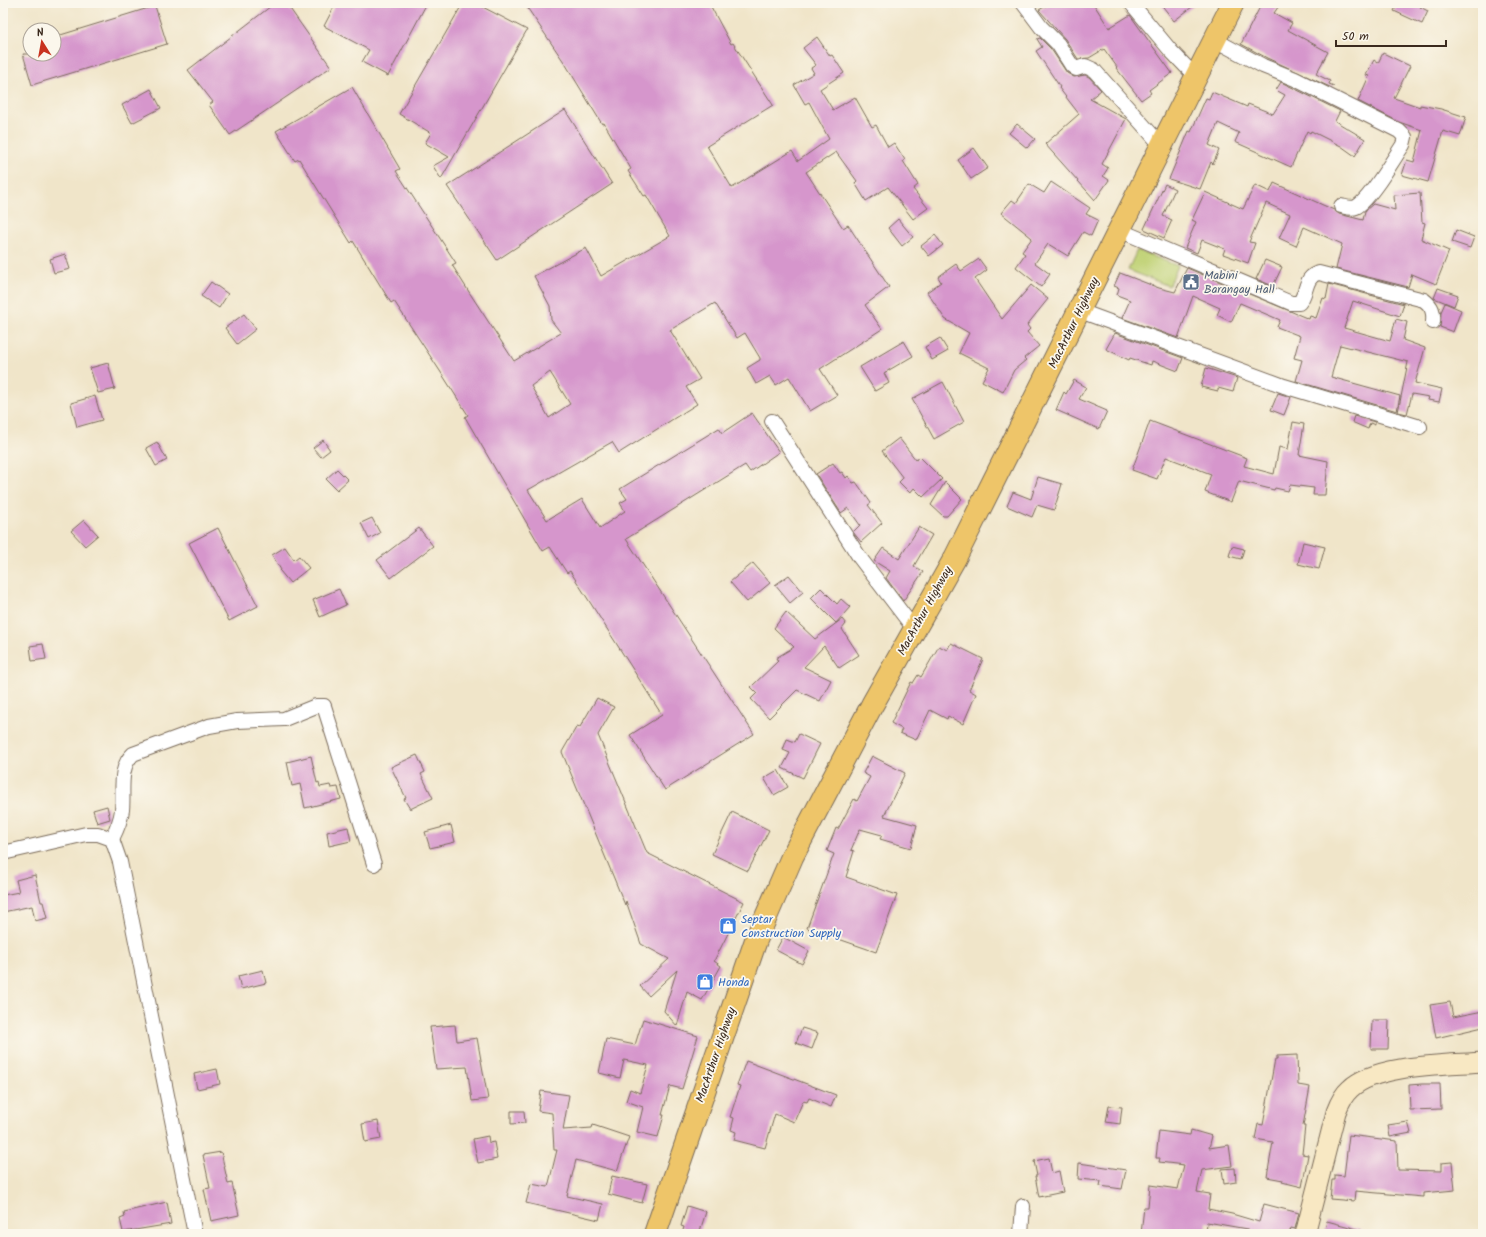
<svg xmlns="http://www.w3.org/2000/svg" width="1486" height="1237" viewBox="0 0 1486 1237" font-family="Kalam,sans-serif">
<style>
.green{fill:#c0d275;stroke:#7e7e4a}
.building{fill:#d696cc;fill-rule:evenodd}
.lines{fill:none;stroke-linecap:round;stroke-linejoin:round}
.street-casing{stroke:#7a6b5a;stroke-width:16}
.secondary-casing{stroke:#7a6b5a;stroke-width:21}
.highway-casing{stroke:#7a6b5a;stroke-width:24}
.street{stroke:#fff;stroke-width:14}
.secondary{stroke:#f8e8c3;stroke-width:19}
.highway{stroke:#eec569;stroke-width:22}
.labels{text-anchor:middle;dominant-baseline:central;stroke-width:3.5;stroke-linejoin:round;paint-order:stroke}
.service-label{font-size:12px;fill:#4e5e75;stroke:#fbf7ec;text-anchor:start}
.street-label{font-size:12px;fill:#3b2a1e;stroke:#fbf7ec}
.shop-label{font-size:12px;fill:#366cbe;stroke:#fbf7ec;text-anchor:start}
</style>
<rect width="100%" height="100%" fill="#fbf7ec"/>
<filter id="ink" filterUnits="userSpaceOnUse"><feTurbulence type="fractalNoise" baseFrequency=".025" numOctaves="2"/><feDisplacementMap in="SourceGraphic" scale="8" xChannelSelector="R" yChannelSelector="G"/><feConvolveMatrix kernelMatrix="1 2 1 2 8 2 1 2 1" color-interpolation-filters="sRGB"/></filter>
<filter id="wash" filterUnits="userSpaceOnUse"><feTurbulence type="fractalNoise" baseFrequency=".012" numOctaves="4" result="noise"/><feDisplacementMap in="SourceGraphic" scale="16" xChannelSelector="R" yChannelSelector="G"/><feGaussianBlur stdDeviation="0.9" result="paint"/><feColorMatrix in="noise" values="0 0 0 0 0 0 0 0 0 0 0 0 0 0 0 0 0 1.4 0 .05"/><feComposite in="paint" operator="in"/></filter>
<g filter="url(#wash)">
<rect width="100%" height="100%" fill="#f0e5c9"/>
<path class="green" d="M1137 250 1178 266 1169 286 1128 270Z"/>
<g id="blocks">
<g class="building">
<path d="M275 3H286L331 67 230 135 209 105 213 102 188 70Z"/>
<path d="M336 3H427L388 76 362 62 369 50 324 26Z"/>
<path d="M463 3H475L527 30 441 179 433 166 449 157 425 143 431 133 399 114Z"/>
<path d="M524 3H709L731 44 733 43 773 105 707 146 732 188 792 151 798 161 829 139 809 102 805 104 794 85 814 73 811 68 816 65 803 48 817 37 830 56 832 55 844 73 820 89 833 110 855 97 872 127 876 125 888 147 894 143 905 160 903 161 918 185 913 189 928 208 913 219 888 187 866 201 855 183 857 181 836 152 806 172 843 228 848 225 889 287 865 305 882 329 820 369 837 395 810 411 789 377 776 385 770 376 756 384 747 368 760 360V358L745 333 737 338 715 303 670 330 700 379 686 387 697 404 619 453 612 442 528 490 547 520 582 499 600 528 625 511 620 503 627 499 620 489 719 428 722 433 752 413 779 452 750 472 745 465 626 539 754 734 665 790 630 735 662 715 570 571 567 573 550 547 543 551 465 417 468 415 440 371 394 301 391 303 353 241 351 243 299 159 295 161 276 131 352 87 400 169 396 171 456 263 452 265 469 292 514 361 561 333 551 320 550 306 534 276 586 248 601 276 670 236 646 195 644 196 628 171 631 169 604 123 602 124 566 65ZM550 372 570 404 549 418 531 386Z"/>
<path d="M1051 3H1093L1109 28 1130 15 1172 73 1149 90 1151 93 1141 100 1116 68 1117 67 1104 49 1089 58 1078 59 1065 39 1039 10Z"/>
<path d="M1160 3H1197L1174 21Z"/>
<path d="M1262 3H1281L1274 13 1292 23 1288 30 1328 52 1316 74 1330 81 1329 84 1334 86 1332 88 1267 58 1241 44Z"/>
<path d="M1398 3H1422L1420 7 1428 11 1422 24 1394 11Z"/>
<path d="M155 6 167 44 32 85 23 54H54V37Z"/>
<path d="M1040 38 1051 49 1067 73 1074 77 1085 75 1089 77 1101 90 1090 99 1126 119 1102 164 1108 168 1103 176 1109 180 1095 200 1045 144 1079 114 1059 88 1060 87 1036 51 1042 47 1037 39Z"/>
<path d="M1383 53 1410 66 1394 98 1420 107V105L1441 109 1466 117 1460 136 1443 131 1428 182 1402 175 1407 160 1414 162 1422 130 1399 122 1358 101 1369 76 1366 75 1374 60 1378 63Z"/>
<path d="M1281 82 1340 111 1335 121 1365 139 1355 156 1341 146 1311 131 1310 133 1307 131 1291 167 1235 142 1239 133 1218 123 1209 145 1219 150 1213 164 1211 162 1200 189 1169 179 1189 131 1191 132 1206 98 1209 99 1212 92 1247 107 1248 104 1273 114 1285 95 1276 90Z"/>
<path d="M151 89 161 108 132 123 122 105Z"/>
<path d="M565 110 612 184 497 260 447 186Z"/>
<path d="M1017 124 1035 139 1027 148 1009 133Z"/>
<path d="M974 148 988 168 971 179 958 160Z"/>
<path d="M1051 182 1090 208 1086 214 1098 220 1091 236 1083 232 1068 256 1048 244 1035 263 1050 274 1041 287 1016 267 1025 254 1022 252 1032 238 1001 213 1012 200 1016 203 1029 184 1044 193Z"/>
<path d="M1274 183 1334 210 1339 214 1363 220 1365 211 1373 204 1395 210 1394 195 1420 193 1422 222 1425 223 1421 239 1449 251 1436 284 1412 274 1408 287 1336 269 1342 244 1304 227 1296 246 1279 238 1290 214 1266 203 1249 242 1255 243 1248 263 1223 254 1225 249 1202 240 1197 253 1185 248 1196 222 1192 220 1205 192 1243 209 1255 185 1270 192Z"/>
<path d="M1165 184 1175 189 1163 216 1172 220 1164 238 1144 229Z"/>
<path d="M898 219 913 237 902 246 888 228Z"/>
<path d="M1456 230 1474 237 1470 248 1452 242Z"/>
<path d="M935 235 943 245 929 256 921 246Z"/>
<path d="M65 254 70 269 54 273 50 259Z"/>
<path d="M979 259 987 270 975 279 1002 319 1031 285 1048 299 1027 325 1030 329 1027 332 1039 346 1024 358 1026 360 1014 370 1003 392 982 381 989 368 959 353 969 333 945 319 927 292 941 282 938 277 956 264 961 271Z"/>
<path d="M1265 260 1282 267 1273 286 1256 279Z"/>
<path d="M1187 268 1309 319 1310 316 1316 318 1323 298 1326 299 1329 284 1404 304 1400 316 1353 301 1344 328 1390 341 1396 319 1407 322 1403 340 1425 348 1415 383 1442 389 1439 402 1428 400 1429 397 1412 394 1407 414 1398 412 1408 362 1340 345 1331 377 1400 396 1397 411 1296 381 1302 360 1294 358 1300 336 1277 327 1280 320 1240 303 1231 322 1217 315 1220 308 1193 296 1178 338 1122 318 1130 300 1117 295 1119 288 1114 286 1120 273 1159 288 1175 292Z"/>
<path d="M211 282 228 294 219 308 201 296Z"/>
<path d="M1438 288 1458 295 1454 306 1434 298Z"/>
<path d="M1445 303 1461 310 1453 332 1440 327 1441 312Z"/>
<path d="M244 314 256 329 237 344 225 328Z"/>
<path d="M1115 333 1183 358 1178 371 1152 361 1151 365 1130 358 1129 360 1106 349Z"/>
<path d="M940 338 948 351 932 360 925 347Z"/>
<path d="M904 341 913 356 884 373 889 383 875 391 860 367Z"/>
<path d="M108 363 115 389 98 393 90 368Z"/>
<path d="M1206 368 1237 378 1233 392 1218 388V391L1201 387Z"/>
<path d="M1074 380 1086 387 1079 399 1107 411 1099 429 1056 410 1064 392 1066 394Z"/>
<path d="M943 382 964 422 934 439 912 399Z"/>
<path d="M1278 393 1291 397 1284 415 1271 410Z"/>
<path d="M95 396 102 420 77 427 71 403Z"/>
<path d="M1354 416 1375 422V425L1370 423 1368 429 1354 423 1352 422Z"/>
<path d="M1150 421 1247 458 1244 466 1274 474 1279 447 1288 449 1293 422 1304 424 1299 455 1328 461 1325 495H1313L1314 488 1290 485 1288 491 1275 488 1274 490 1239 481 1231 502 1205 492 1211 474 1166 457 1157 479 1132 470Z"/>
<path d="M899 438 916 460 920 457 942 479 923 497 914 488 910 493 899 482 903 478 882 451Z"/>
<path d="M323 440 330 450 321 457 313 448Z"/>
<path d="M157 442 167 460 156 466 146 448Z"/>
<path d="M833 463 840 473 842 472 846 478 848 476 853 483 856 482 871 503 868 505 882 523 861 542 853 532 860 525 848 508 841 513 816 474Z"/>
<path d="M337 469 348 480 337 490 326 479Z"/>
<path d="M1038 477 1062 484 1054 510 1037 505 1032 517 1007 506 1013 492 1031 499Z"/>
<path d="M945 482 962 499 947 516H943L931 505Z"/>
<path d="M372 518 380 533 369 539 361 523Z"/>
<path d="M84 520 98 535 85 546 71 531Z"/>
<path d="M919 527 932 535 914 566 923 572 903 601 886 578 890 571 874 561 883 548 899 559Z"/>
<path d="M218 528 258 606 229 621 189 543Z"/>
<path d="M419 528 433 546 391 578 377 560Z"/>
<path d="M1303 542 1325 547 1319 569 1298 564Z"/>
<path d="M1232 546 1244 549 1241 559 1229 556Z"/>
<path d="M285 547 294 560 299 556 309 568 290 583 280 571 281 570 272 555Z"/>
<path d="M753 563 770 583 747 602 730 582Z"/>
<path d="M789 575 803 592 790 603 775 585Z"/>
<path d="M821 588 837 604 841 599 850 607 836 623 811 598Z"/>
<path d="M339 589 346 605 320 617 313 600Z"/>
<path d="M786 612 815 639 842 619 846 624 842 629 859 655 839 668 824 646 804 667 831 680 820 701 797 690 769 718 751 699 757 693 751 687 778 661 776 658 794 647 774 628Z"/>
<path d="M951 643 983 659 969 690 976 694 963 724 948 716 947 719 930 710 916 740 900 733 902 729 891 723 911 682 913 683 918 675 921 677 939 646 947 650Z"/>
<path d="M43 644 46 659 32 661 30 646Z"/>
<path d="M597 698 614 707 598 735 647 853 744 902 714 961 721 966 702 1000 687 992 677 1026 664 1011 677 970 649 996 640 986 669 959 641 944 626 901 625 905 562 752 577 726 580 727Z"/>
<path d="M799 734 820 744 803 778 782 768 790 753 783 750 787 739 795 742Z"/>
<path d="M417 755 425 772 421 774 433 798 410 809 404 799 406 798 391 767Z"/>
<path d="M311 756 317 783 319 782 320 787 330 785 331 788 338 787 341 799 305 808 300 784 292 786 287 762Z"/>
<path d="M872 756 905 773 884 816 917 825 911 848 880 839 882 835 860 829 851 850 854 851 846 877 897 895 876 952 807 928 834 854 827 851 836 828 838 829 854 799 857 801 870 777 863 773Z"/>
<path d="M778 770 788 787 774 795 764 778Z"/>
<path d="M107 806 110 819 97 823 93 810Z"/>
<path d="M732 812 769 830 748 871 712 854Z"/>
<path d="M451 825 455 842 430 848 425 832Z"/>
<path d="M348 827 351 841 329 846 327 832Z"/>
<path d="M35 875 41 902H43L47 918 35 921 32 906 3 912V895L19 892 16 880Z"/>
<path d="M783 937 809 951 802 964 776 950Z"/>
<path d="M263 970 266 983 241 989 238 976Z"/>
<path d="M1450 1002 1453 1017 1483 1011V1027L1436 1038 1430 1005Z"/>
<path d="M643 1019 698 1036 682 1089 670 1086 662 1115H664L658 1137 637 1132 643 1107 626 1101 630 1089 640 1093 648 1065 624 1060 620 1078 599 1073 606 1039 635 1045Z"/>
<path d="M1372 1020H1389L1388 1049H1371Z"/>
<path d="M455 1025 457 1041 477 1038 488 1099 472 1101 467 1067 436 1069 430 1027Z"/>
<path d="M802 1028 818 1033 812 1049 796 1043Z"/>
<path d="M1297 1055 1298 1085 1310 1087 1303 1126H1305L1302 1154 1308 1155 1302 1187 1282 1182 1283 1180 1267 1177 1273 1142 1255 1139 1258 1124 1263 1125 1275 1059H1277V1056Z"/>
<path d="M746 1061 836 1095 831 1107 809 1098 807 1102 803 1101 794 1122 775 1114 765 1148 734 1140 736 1132 731 1130 734 1118 730 1117 740 1086 737 1085Z"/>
<path d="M217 1069 220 1084 197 1089 194 1074Z"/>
<path d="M1422 1084H1440L1441 1109 1410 1110 1409 1085Z"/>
<path d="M541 1091 569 1095 563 1130 592 1128 593 1125 629 1137 617 1171 576 1160 567 1196 603 1204 599 1220 526 1203 531 1184 548 1187 557 1150H554L552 1113 538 1111Z"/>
<path d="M1109 1106 1122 1107 1120 1124 1106 1122Z"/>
<path d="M511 1111H524L525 1123 511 1124Z"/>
<path d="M378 1121 381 1139 365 1142 362 1124Z"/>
<path d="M1408 1122 1411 1133 1390 1137 1388 1125Z"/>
<path d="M1191 1130 1212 1136 1209 1148 1229 1145 1232 1166 1202 1170 1197 1192 1210 1194 1208 1209 1232 1214 1259 1222 1264 1204 1299 1213 1295 1229 1291 1228 1289 1234H1245L1247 1229 1207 1222 1206 1234H1141L1144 1207H1148L1150 1185 1178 1189 1184 1165 1159 1162 1160 1158H1156L1159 1131 1190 1135Z"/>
<path d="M1349 1135 1397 1141 1398 1170 1441 1171V1163L1452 1162 1455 1190 1423 1193V1197L1355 1191 1354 1201 1330 1199 1332 1180H1335V1175L1344 1176Z"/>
<path d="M488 1136 489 1143 494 1142 497 1159 478 1163 473 1139Z"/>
<path d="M221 1152 228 1184 232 1183 239 1215 211 1221 204 1189 210 1188 203 1155Z"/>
<path d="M1049 1158 1052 1173 1059 1171 1063 1192 1039 1197 1035 1176H1037L1034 1161Z"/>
<path d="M1079 1163 1126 1170 1122 1189 1100 1186 1101 1181 1078 1179Z"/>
<path d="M1235 1168 1236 1182 1224 1184 1222 1169Z"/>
<path d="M612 1176 647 1184 642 1203 608 1194Z"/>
<path d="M167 1202 171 1224 123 1232 120 1219 125 1217 124 1212Z"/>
<path d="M687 1206 706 1212 699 1234H682L684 1227 681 1226Z"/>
<path d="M1327 1221 1361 1230V1234H1324Z"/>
</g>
</g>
</g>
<g filter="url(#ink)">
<use href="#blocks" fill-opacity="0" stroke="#7a6b5a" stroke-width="1"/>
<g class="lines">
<g class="street-casing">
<g id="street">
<path d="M1023 3 1041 27 1058 44 1072 66 1076 69 1085 66 1094 70 1161 145"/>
<path d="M1131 3 1171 51 1196 77"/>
<path d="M1215 40 1263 66 1295 79 1399 131 1405 137 1403 145C1394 158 1369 201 1356 207 1351 209 1346 207 1341 206"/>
<path d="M1119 230 1291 303H1299C1308 293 1304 276 1319 273L1424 300C1432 306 1434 312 1433 322"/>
<path d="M1080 311 1284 386 1420 427"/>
<path d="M772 421 860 558 915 630"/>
<path d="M112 839C117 829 121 820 122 810 124 791 118 768 133 754L209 726 237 721 284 719 316 706H324L374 864"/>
<path d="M3 853 86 834H98L112 839 120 862 195 1234"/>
<path d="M1021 1234 1023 1206"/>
</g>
</g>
<g class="secondary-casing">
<path id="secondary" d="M1305 1234 1336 1112C1339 1104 1343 1095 1350 1089 1376 1064 1447 1065 1483 1062"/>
</g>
<g class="highway-casing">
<path id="highway" d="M655 1234 756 940 792 857 872 705 955 558 1233 3"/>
</g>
<use href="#street" class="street"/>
<use href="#secondary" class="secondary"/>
<use href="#highway" class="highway"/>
</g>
</g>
<defs>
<g id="civic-square" transform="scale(0.9)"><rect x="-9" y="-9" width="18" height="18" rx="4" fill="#5c6f8a" stroke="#fbf7ec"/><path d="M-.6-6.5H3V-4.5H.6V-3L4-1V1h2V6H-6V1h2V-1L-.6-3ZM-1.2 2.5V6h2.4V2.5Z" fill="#fff"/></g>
<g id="shop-square" transform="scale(0.9)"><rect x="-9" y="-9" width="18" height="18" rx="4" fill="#3f7fe0" stroke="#fbf7ec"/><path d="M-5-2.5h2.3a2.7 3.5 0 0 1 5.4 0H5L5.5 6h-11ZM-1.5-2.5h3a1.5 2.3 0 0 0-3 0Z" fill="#fff"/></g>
</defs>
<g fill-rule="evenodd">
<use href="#civic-square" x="1191" y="282"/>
<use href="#shop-square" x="728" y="926"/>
<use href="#shop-square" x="705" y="982"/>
</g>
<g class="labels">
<g class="service-label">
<text x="1204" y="275">Mabini<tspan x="1204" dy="14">Barangay Hall</tspan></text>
</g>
<g class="street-label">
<text transform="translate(1074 323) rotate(-64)">MacArthur Highway</text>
<text transform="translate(925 611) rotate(-61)">MacArthur Highway</text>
<text transform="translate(716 1055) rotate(-71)">MacArthur Highway</text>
</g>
<g class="shop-label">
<text x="741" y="919">Septar<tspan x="741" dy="14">Construction Supply</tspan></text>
<text x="718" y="982">Honda</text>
</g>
</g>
<rect width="1486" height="1237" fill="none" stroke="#fbf7ec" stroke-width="16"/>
<g transform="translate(42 42) rotate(349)"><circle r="19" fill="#fbf7ec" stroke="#aea59a"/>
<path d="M0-3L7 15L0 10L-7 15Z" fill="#c8321e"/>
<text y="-6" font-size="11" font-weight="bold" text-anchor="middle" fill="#3b2a1e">N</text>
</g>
<path d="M1336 40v6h110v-6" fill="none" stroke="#3b2a1e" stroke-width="2"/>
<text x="1342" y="40" font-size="12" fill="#3b2a1e" stroke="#fbf7ec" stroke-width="3" paint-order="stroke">50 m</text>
</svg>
